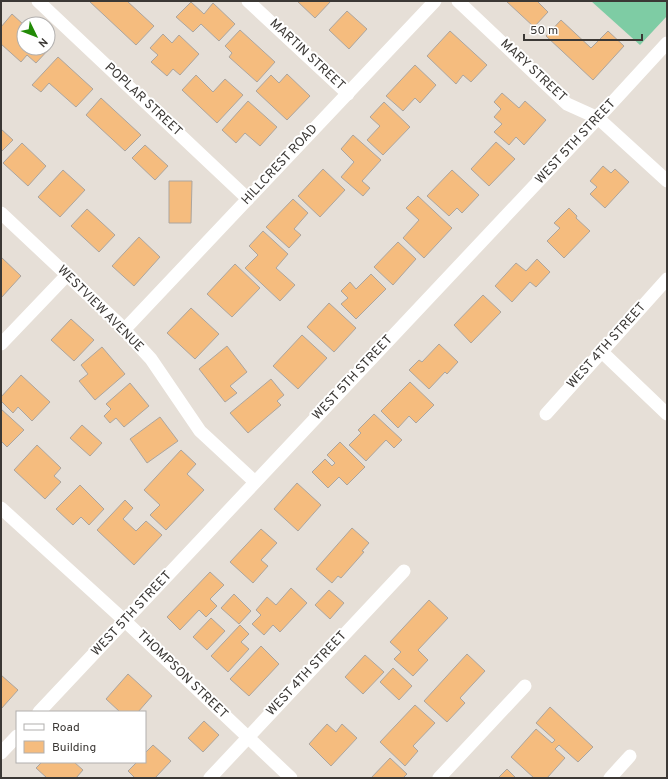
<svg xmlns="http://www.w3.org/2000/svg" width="668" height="779" viewBox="0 0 668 779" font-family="Overpass,sans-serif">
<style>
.green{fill:#7ecca4}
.building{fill:#f5bc7e;stroke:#aca59e}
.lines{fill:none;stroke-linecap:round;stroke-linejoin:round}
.minor{stroke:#fff;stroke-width:13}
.labels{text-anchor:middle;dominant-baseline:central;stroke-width:4;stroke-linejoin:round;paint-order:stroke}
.street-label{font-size:13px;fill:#3b3835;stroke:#fff}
</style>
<rect width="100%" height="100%" fill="#e6dfd7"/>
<path class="green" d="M591 1H667V16L640 45Z"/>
<g class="building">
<path d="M89 1H127L154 26 136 45Z"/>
<path d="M297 1H331L315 18Z"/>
<path d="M506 1H537L548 12 534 27Z"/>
<path d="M191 2 204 14 213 3 235 24 219 41 201 24 193 32 176 17Z"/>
<path d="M347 11 367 29 349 49 329 30Z"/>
<path d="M12 14 24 25V48L48 47 49 49 36 63 27 55 21 62 1 44V27Z"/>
<path d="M561 20 591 48 608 31 624 46 593 80 546 36Z"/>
<path d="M240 30 275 62 257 82 229 57 232 53 225 46Z"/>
<path d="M450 31 487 65 471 82 463 75 456 84 427 56Z"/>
<path d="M163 34 172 43 179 35 199 54 180 75 173 69 167 76 151 62 158 55 150 48Z"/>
<path d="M58 57 93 89 76 107 49 83 41 92 32 85Z"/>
<path d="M415 65 436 85 420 103 415 98 403 111 386 96Z"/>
<path d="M287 74 310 96 287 120 256 91 271 75 279 83Z"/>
<path d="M196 75 213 92 225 79 243 95 217 123 182 90Z"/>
<path d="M502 93 519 108 525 101 546 120 524 145 516 137 509 145 494 132 502 124 494 117 501 109 494 102Z"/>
<path d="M101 98 141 135 125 151 86 115Z"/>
<path d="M248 101 277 127 260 146 245 133 236 143 222 130Z"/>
<path d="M384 102 410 127 383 155 367 140 380 126 370 117Z"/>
<path d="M1 129 13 140 1 152Z"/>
<path d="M353 135 381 160 362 181 370 188 363 196 341 177 354 162 341 149Z"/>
<path d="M496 142 515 159 489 186 471 169Z"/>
<path d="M22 143 46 166 28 186 3 163Z"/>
<path d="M145 145 168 166 155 180 132 158Z"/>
<path d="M603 166 611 173 615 169 629 182 605 208 590 194 597 187 590 181Z"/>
<path d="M323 169 345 190 320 217 298 196Z"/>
<path d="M63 170 85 190 60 217 38 197Z"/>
<path d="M452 170 479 195 462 213 457 208 449 216 427 196Z"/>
<path d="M169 181H192L191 223H169Z"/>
<path d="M418 196 452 228 424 258 403 238 419 220 406 208Z"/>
<path d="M293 199 308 213 294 229 301 235 289 248 266 227Z"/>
<path d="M569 208 577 216 576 218 590 231 564 258 547 241 560 228 554 223Z"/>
<path d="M87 209 115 235 99 252 71 226Z"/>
<path d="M263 231 288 254 276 268 295 285 280 301 245 268 258 255 249 246Z"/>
<path d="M139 237 160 257 134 286 112 266Z"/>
<path d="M398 242 416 259 393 285 374 267Z"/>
<path d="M1 257 21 276 1 298Z"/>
<path d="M537 259 550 272 536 287 530 282 512 302 495 286 516 263 526 271Z"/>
<path d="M235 264 260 288 232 317 207 294Z"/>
<path d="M371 274 386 289 356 319 341 304 348 298 341 291 350 282 356 289Z"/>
<path d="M483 295 501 312 471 343 454 325Z"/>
<path d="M329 303 356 328 334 352 307 327Z"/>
<path d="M191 308 219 334 195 359 167 333Z"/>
<path d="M71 319 94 340 74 361 51 340Z"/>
<path d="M302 335 327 358 298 389 273 366Z"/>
<path d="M439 344 458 362 447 374 445 372 429 389 409 370 419 360 422 362Z"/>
<path d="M227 346 247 372 230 386 237 393 225 402 199 369Z"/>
<path d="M102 347 125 374 95 400 79 381 88 374 81 365Z"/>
<path d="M21 375 50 402 32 421 18 407 13 413 1 401V397Z"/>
<path d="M271 379 284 395 277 401 281 405 248 433 230 413Z"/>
<path d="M410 382 434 405 416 423 409 416 398 428 381 411Z"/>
<path d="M130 383 149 406 124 427 116 418 110 423 104 416 111 409 106 404Z"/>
<path d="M1 409 24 430 7 447 1 441Z"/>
<path d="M374 414 402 440 394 448 386 440 366 461 349 445 361 433 358 430Z"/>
<path d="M160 417 178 441 147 463 130 439Z"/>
<path d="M82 425 102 443 90 456 70 438Z"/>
<path d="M340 442 365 467 347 485 339 477 328 488 312 472 325 459 332 466 335 463 327 455Z"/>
<path d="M37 445 61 468 54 476 61 482 45 499 14 470Z"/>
<path d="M181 450 196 464 187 474 204 490 166 530 150 515 160 505 144 490Z"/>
<path d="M297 483 321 505 298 531 274 509Z"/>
<path d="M80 485 104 509 89 525 81 517 73 525 56 509Z"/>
<path d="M125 500 133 508 123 519 136 531 146 521 162 535 134 565 97 530Z"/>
<path d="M352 528 369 543 362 551 364 552 341 578 338 576 332 583 316 569Z"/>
<path d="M261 529 277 543 261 560 268 566 253 583 230 562Z"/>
<path d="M210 572 224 585 210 599 217 606 206 617 199 610 180 630 167 617Z"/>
<path d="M291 588 307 603 280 632 273 625 264 635 252 624 261 615 256 610 267 597 276 605Z"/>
<path d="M329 590 344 603 330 619 315 605Z"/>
<path d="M234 594 251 611 239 624 221 608Z"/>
<path d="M429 600 448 618 418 650 428 660 413 676 394 659 401 652 390 642Z"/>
<path d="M211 618 225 631 207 650 193 637Z"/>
<path d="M240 625 249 634 241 642 249 649 228 672 211 656Z"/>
<path d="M261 646 279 664 249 696 230 679Z"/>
<path d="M467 654 485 671 460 698 465 703 447 722 424 701Z"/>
<path d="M365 655 384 672 363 694 345 677Z"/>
<path d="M393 668 412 686 399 700 380 682Z"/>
<path d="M128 674 152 696 138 712H120L106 699Z"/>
<path d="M1 675 18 690 1 709Z"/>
<path d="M415 705 435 723 413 746 418 751 405 766 380 742Z"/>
<path d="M550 707 593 747 578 762 559 745 555 749 565 758 547 778H534L511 757 536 729 552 743 555 740 536 723Z"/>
<path d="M204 721 219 735 203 752 188 738Z"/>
<path d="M327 724 336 732 342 724 357 738 331 766 309 744Z"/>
<path d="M153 745 171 761 155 778H135L128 771 137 762H145V753Z"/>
<path d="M390 758 407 774 403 778H371Z"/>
<path d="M42 762H74L83 770 76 778H47L36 768Z"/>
<path d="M507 769 516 778H498Z"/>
</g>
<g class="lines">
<g class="minor">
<path d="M38 1 248 199"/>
<path d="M248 1 348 94"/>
<path d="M458 1 567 104 598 118 667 181"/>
<path d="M1 213 117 322 151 359 200 431 255 482"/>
<path d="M124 330 435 1"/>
<path d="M1 344 67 275"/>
<path d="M602 352 667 414"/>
<path d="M546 414 667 279"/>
<path d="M1 508 125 621 291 778"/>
<path d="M39 712 598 118 667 43"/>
<path d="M1 753 17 736"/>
<path d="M210 778 404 571"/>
<path d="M439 778 525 686"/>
<path d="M610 778 630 756"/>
</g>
</g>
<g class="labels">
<g class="street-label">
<text transform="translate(307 55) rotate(43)">MARTIN STREET</text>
<text transform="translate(533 71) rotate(43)">MARY STREET</text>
<text transform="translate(143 100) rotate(43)">POPLAR STREET</text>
<text transform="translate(576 142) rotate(-47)">WEST 5TH STREET</text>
<text transform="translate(280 165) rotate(-47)">HILLCREST ROAD</text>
<text transform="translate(100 309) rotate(45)">WESTVIEW AVENUE</text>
<text transform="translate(607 346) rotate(-48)">WEST 4TH STREET</text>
<text transform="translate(353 378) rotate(-47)">WEST 5TH STREET</text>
<text transform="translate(132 614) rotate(-47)">WEST 5TH STREET</text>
<text transform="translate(307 674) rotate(-47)">WEST 4TH STREET</text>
<text transform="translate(182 675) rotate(44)">THOMPSON STREET</text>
</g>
</g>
<rect width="668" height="779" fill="none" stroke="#3b3835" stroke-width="4"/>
<rect x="16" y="711" width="130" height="52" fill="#ffffff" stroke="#b1afae"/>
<rect x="24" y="724" width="20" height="6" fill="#ffffff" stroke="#b1afae"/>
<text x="52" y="731" font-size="12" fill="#3b3835">Road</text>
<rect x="24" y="741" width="20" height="12" fill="#f5bc7e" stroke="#b1afae"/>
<text x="52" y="751" font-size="12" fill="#3b3835">Building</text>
<g transform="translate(36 36) rotate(133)"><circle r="19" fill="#ffffff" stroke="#b1afae"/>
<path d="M0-3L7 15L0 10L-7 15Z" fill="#228b07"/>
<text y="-6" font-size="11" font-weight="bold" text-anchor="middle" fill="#3b3835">N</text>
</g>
<path d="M524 34v6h118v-6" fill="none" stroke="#3b3835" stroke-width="2"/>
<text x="530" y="34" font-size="12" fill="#3b3835" stroke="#ffffff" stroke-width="3" paint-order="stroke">50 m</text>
</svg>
